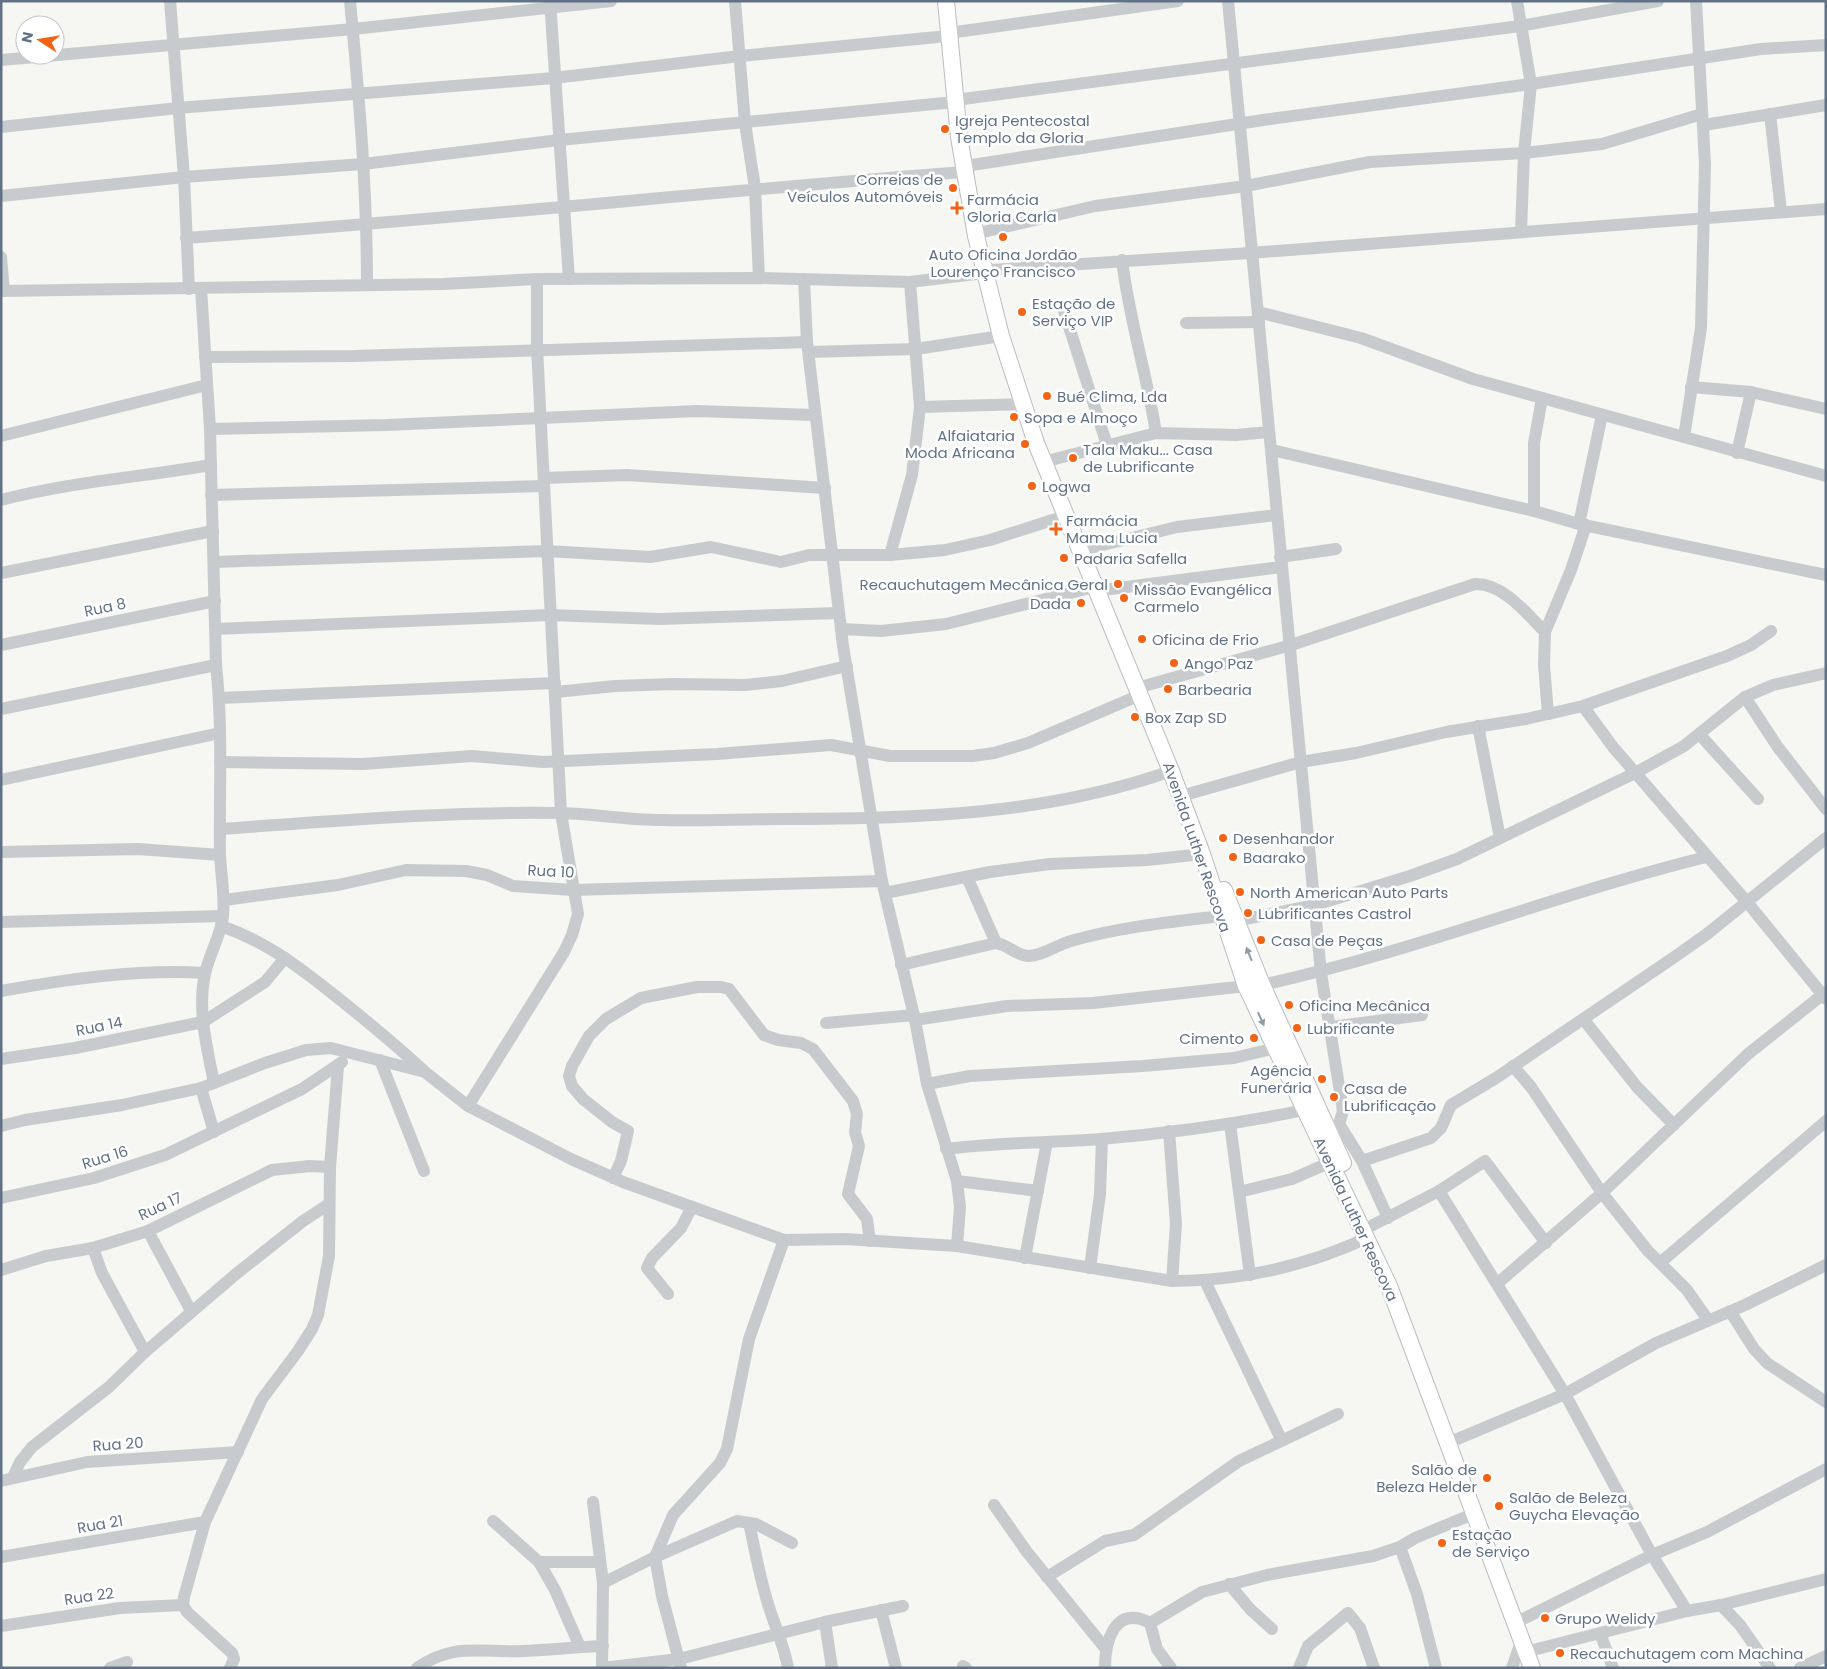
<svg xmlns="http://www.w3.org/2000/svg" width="1827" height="1669" viewBox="0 0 1827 1669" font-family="Poppins,sans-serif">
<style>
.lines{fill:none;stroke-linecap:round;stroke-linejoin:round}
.major-casing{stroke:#babdc1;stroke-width:18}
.minor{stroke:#c8cbce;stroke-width:12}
.major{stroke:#fff;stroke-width:16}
.oneway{fill:#919caa}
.poi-dot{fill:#f36316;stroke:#fff;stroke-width:2}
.labels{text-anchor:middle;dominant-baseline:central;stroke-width:5;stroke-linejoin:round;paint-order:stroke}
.poi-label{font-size:15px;fill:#627286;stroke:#fff;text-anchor:start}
.street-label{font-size:15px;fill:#627286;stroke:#fff}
</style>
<rect width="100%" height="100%" fill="#f6f6f2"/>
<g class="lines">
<g class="major-casing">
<g id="major">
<path d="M946 1 959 137 976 236 1001 336 1036 443 1171 771 1202 854 1246 986 1389 1286 1532 1668"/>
<path d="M1224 890 1262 985 1343 1163"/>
</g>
</g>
<g class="minor">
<path d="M170 1 184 177 189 289"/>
<path d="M350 1C359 95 367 190 367 284"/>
<path d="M550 1 569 279"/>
<path d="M735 1 745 123 755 188 759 278"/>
<path d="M1228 1 1321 973 1343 1111 1339 1124 1328 1131"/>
<path d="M1517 1 1531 84 1524 153 1521 231"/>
<path d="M956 32 1178 1"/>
<path d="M1 60 353 29 611 1"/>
<path d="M963 99 1520 26 1658 1"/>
<path d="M1770 114 1781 211"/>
<path d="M1704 125 1826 105"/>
<path d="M1 127 178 108 554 78 740 56 948 36"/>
<path d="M972 165 1263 120 1531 84 1761 49 1826 45"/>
<path d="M1 196 184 177 363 164 559 140 955 102"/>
<path d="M983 232 1095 206 1246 186 1370 162 1524 153 1602 144 1702 114"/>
<path d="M186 238C446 220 704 192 964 172"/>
<path d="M1 257 4 291"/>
<path d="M1122 260C1129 319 1147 375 1156 433"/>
<path d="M991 270 1250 253 1826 209"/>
<path d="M804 279 807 342 843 646 882 881 915 1020 927 1084 957 1181 960 1207 957 1246"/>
<path d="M201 289 210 429 216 665C223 728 219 792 220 855 221 875 225 895 223 916 221 936 209 954 205 974 197 1010 207 1047 214 1083"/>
<path d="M1 291 443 284 537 279 759 278 910 282 984 273"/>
<path d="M1062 305 1107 445"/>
<path d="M1258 312 1361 338 1473 379 1826 476"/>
<path d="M1186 323 1259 322"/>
<path d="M809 352 916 349 1001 336"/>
<path d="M205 357 353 356 807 342"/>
<path d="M1691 387 1751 392 1826 409"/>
<path d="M920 407 1023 404"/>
<path d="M210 429 387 425 697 411 815 415"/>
<path d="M1 436 207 385"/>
<path d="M1684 437 1701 328 1705 164 1696 1"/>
<path d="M1272 450 1534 511 1579 524 1826 575"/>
<path d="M1737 453 1751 392"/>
<path d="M1051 460 1156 433 1236 435 1269 432"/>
<path d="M544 478 627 475 825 488"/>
<path d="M211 495 543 486"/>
<path d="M1 500C70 482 141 477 211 465"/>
<path d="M1534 511V443L1542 398"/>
<path d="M1579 524 1602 415"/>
<path d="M1086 549 1177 527 1276 515"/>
<path d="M890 555 912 475 920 407 910 282"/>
<path d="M1280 557 1336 549"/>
<path d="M214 562 547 551 650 557 711 547 781 562 809 555H890L945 550 990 540 1065 516"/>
<path d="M1 573 213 531"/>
<path d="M1103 590 1281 567"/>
<path d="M216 629 550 615 659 619 839 613"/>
<path d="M841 629 881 631 946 624 1094 587"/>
<path d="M1 645 215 601"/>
<path d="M1144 686 1291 645 1475 584C1503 583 1527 614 1545 632"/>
<path d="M556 692 615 686 674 684 745 685 782 681 847 666"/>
<path d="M1745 697 1777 746 1826 809"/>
<path d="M220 698 555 683"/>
<path d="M1583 706 1613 747 1747 902 1826 999"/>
<path d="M1 709 216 665"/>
<path d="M1548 714 1544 665 1545 632 1571 570 1586 525"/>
<path d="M1478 726 1500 838"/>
<path d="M1700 735 1758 799"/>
<path d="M220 762 363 764 472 756 543 762 717 754 831 745 890 756H973L994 753 1028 743 1140 695"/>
<path d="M1 780 220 733"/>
<path d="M1188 794 1301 762 1356 753 1446 732 1526 719 1583 706 1727 656 1751 645 1771 631"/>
<path d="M221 829C334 821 448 811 561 813 595 814 628 820 662 820 702 821 742 819 782 819 913 819 1046 815 1171 771"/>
<path d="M1 852 138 849 220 855"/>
<path d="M967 877 996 943"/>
<path d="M885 893 990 872 1050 864 1147 860 1202 854"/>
<path d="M224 900 338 885 406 870 466 871 487 875 513 886 573 890 882 881"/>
<path d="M1235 921 1315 905 1410 876 1457 859 1635 773 1684 746 1745 697 1773 685 1826 673"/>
<path d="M1 922 223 916"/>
<path d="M221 926C268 942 300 968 338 998 368 1022 396 1045 424 1071"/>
<path d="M901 965 996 943C1008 945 1016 955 1028 956 1042 956 1057 945 1071 941 1119 927 1171 922 1221 916"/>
<path d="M1262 985C1413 952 1557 894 1706 857"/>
<path d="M1 991C68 979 137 969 205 973"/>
<path d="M915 1020 1007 1006 1093 1003 1246 986"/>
<path d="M1584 1020 1637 1087 1674 1125"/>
<path d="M826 1023 914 1015"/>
<path d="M1331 1027 1422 1015"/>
<path d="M1 1059 75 1048 203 1022 265 982 285 958"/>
<path d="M380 1060 424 1171"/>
<path d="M1513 1066 1531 1087 1602 1193 1648 1251 1687 1290 1708 1320"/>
<path d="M927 1084 970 1076 1143 1066 1234 1058 1284 1046"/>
<path d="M201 1088 214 1132"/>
<path d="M468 1106 564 952 572 935 578 914 561 813 537 348V279"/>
<path d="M1230 1124 1250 1275"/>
<path d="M1339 1124 1362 1161"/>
<path d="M1 1126 25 1120 122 1105 201 1088 265 1063 306 1050 331 1048 425 1072 468 1106 571 1159 623 1182 784 1240 845 1239 957 1246 1172 1281C1240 1281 1306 1266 1367 1238"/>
<path d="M1169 1131 1176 1224 1172 1281"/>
<path d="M946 1149C998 1142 1050 1143 1101 1139 1170 1133 1237 1124 1304 1110"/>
<path d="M613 1178 621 1161 628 1131 612 1122 583 1099 572 1086 569 1076 572 1066 589 1036 606 1019 641 998 697 987H721L729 989 764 1035 778 1040 801 1043 813 1049 853 1101 857 1114 855 1132 859 1146 848 1194 867 1219 870 1241"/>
<path d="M957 1181 1038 1191"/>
<path d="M1439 1191 1565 1394 1652 1555 1687 1611"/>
<path d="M1239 1192 1292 1179 1331 1162"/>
<path d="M1 1198 94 1178 165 1155 302 1089 342 1062"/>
<path d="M1388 1218 1362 1161 1431 1138 1441 1128 1451 1105 1496 1078 1673 958 1707 934 1826 838"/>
<path d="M1371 1226 1439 1191 1485 1161 1546 1243"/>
<path d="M148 1231 191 1311"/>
<path d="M93 1248 102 1273 145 1352"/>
<path d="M1025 1258 1047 1142"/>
<path d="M1661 1262 1826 1121"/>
<path d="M1090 1268 1100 1194 1102 1139"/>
<path d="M1 1270 46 1256 93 1248 148 1231 272 1170 310 1166 330 1167"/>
<path d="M1205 1281 1281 1439"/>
<path d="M1498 1283 1602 1193 1748 1054 1826 992"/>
<path d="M668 1294 647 1268 652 1258 681 1228 692 1207"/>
<path d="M1730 1311 1754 1349 1767 1363 1826 1402"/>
<path d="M1455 1440 1565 1394 1656 1343 1745 1305 1826 1265"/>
<path d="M13 1477 20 1462 32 1447 109 1387 145 1352 236 1274 303 1221 329 1204"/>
<path d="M1 1481 87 1462 238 1452"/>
<path d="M593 1502 603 1583 602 1668 679 1659 825 1622 903 1606"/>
<path d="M994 1505 1027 1552 1105 1648"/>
<path d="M493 1521 539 1562 555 1590 580 1647"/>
<path d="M749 1523C756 1554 761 1586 772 1616 778 1634 785 1649 788 1668"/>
<path d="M1400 1547 1417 1594 1436 1668"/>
<path d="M1 1557 205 1522"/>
<path d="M539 1562H599"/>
<path d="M1047 1577 1105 1541 1134 1535 1239 1461 1338 1414"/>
<path d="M603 1583 655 1557 673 1515 720 1463 727 1449 749 1339 784 1240"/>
<path d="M1229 1584 1250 1609 1272 1629"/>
<path d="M1721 1605 1740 1625 1770 1668"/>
<path d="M881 1610 896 1668"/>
<path d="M1521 1620 1652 1555 1707 1532 1826 1469"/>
<path d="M825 1622 832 1668"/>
<path d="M1150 1623 1157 1649 1171 1668"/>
<path d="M1 1626 120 1608 183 1605"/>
<path d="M1600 1633 1613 1668"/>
<path d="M1533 1650 1687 1611 1721 1605 1826 1579"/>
<path d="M963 1666 966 1668"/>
<path d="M110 1668 127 1662"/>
<path d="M230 1668 234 1659 232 1653 187 1612 183 1605 184 1597 205 1522 262 1399 298 1351 312 1329 318 1315 329 1256 330 1167 338 1066"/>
<path d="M417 1668C454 1642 480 1653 522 1651 549 1650 576 1647 603 1646"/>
<path d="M681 1668 662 1596 655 1557 737 1521 756 1524 792 1543"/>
<path d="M1105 1668C1105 1641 1115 1604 1150 1623L1202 1592 1267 1575 1373 1556 1400 1547 1415 1538 1473 1514"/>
<path d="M1299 1668 1308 1646 1348 1613 1360 1628 1374 1668"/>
<path d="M1512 1668 1521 1642"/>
<path d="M1800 1668 1826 1656"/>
</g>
<use href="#major" class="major"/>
</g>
<defs><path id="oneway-solid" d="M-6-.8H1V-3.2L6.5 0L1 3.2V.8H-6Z" transform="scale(1.25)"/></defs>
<g class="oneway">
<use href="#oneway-solid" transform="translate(1249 954) rotate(-112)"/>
<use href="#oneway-solid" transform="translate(1261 1019) rotate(66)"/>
</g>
<g class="poi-dot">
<circle cx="945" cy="129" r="5"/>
<circle cx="953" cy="188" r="5"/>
<path d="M954.5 200.5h5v5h5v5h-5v5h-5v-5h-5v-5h5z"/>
<circle cx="1003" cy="237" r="5"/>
<circle cx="1022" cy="312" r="5"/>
<circle cx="1047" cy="396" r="5"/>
<circle cx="1014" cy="417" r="5"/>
<circle cx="1025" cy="444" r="5"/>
<circle cx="1073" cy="458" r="5"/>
<circle cx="1032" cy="486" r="5"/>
<path d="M1053.5 521.5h5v5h5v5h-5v5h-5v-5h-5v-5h5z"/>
<circle cx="1064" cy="558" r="5"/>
<circle cx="1118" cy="584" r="5"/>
<circle cx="1124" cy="598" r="5"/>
<circle cx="1081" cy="603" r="5"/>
<circle cx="1142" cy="639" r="5"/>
<circle cx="1174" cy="663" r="5"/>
<circle cx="1168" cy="689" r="5"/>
<circle cx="1135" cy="717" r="5"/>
<circle cx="1223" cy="838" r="5"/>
<circle cx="1233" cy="857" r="5"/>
<circle cx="1240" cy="892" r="5"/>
<circle cx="1248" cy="913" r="5"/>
<circle cx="1261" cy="940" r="5"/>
<circle cx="1289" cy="1005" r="5"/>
<circle cx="1297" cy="1028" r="5"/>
<circle cx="1254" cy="1038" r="5"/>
<circle cx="1322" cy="1079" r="5"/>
<circle cx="1334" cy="1097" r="5"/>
<circle cx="1487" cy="1478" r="5"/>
<circle cx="1499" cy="1506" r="5"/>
<circle cx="1442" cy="1543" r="5"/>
<circle cx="1545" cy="1618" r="5"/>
<circle cx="1560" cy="1653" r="5"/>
</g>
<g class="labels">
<g class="poi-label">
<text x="955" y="120">Igreja Pentecostal<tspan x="955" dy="17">Templo da Gloria</tspan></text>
<text x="943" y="179" text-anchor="end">Correias de<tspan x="943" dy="17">Veículos Automóveis</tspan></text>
<text x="967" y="199">Farmácia<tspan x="967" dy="17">Gloria Carla</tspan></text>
<text x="1003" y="254" text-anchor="middle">Auto Oficina Jordão<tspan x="1003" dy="17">Lourenço Francisco</tspan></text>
<text x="1032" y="303">Estação de<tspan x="1032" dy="17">Serviço VIP</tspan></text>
<text x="1057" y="396">Bué Clima, Lda</text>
<text x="1024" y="417">Sopa e Almoço</text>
<text x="1015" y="435" text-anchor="end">Alfaiataria<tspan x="1015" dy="17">Moda Africana</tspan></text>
<text x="1083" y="449">Tala Maku... Casa<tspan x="1083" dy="17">de Lubrificante</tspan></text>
<text x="1042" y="486">Logwa</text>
<text x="1066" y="520">Farmácia<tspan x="1066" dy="17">Mama Lucia</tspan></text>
<text x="1074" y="558">Padaria Safella</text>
<text x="1108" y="584" text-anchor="end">Recauchutagem Mecânica Geral</text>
<text x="1134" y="589">Missão Evangélica<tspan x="1134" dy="17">Carmelo</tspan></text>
<text x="1071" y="603" text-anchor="end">Dada</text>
<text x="1152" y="639">Oficina de Frio</text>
<text x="1184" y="663">Ango Paz</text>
<text x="1178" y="689">Barbearia</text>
<text x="1145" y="717">Box Zap SD</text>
<text x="1233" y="838">Desenhandor</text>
<text x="1243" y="857">Baarako</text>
<text x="1250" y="892">North American Auto Parts</text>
<text x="1258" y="913">Lubrificantes Castrol</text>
<text x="1271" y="940">Casa de Peças</text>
<text x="1299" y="1005">Oficina Mecânica</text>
<text x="1307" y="1028">Lubrificante</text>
<text x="1244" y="1038" text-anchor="end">Cimento</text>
<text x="1312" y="1070" text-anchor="end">Agência<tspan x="1312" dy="17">Funerária</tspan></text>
<text x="1344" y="1088">Casa de<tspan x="1344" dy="17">Lubrificação</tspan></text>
<text x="1477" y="1469" text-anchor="end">Salão de<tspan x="1477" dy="17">Beleza Helder</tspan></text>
<text x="1509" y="1497">Salão de Beleza<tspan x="1509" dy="17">Guycha Elevação</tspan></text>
<text x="1452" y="1534">Estação<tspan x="1452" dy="17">de Serviço</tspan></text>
<text x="1555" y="1618">Grupo Welidy</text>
<text x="1570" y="1653">Recauchutagem com Machina</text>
</g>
<g class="street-label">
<text transform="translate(105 607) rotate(-12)">Rua 8</text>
<text transform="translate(1197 847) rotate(71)">Avenida Luther Rescova</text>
<text transform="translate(551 871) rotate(3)">Rua 10</text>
<text transform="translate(99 1026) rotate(-11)">Rua 14</text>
<text transform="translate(105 1157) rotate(-17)">Rua 16</text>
<text transform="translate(160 1206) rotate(-25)">Rua 17</text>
<text transform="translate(1356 1219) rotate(65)">Avenida Luther Rescova</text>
<text transform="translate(118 1444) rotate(-4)">Rua 20</text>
<text transform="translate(100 1524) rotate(-10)">Rua 21</text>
<text transform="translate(89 1596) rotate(-8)">Rua 22</text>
</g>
</g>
<rect width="1827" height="1669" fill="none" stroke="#627286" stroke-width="5"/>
<g transform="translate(40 40) rotate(282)"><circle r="24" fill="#ffffff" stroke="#c0c7cf"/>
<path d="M0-4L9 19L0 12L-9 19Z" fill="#f36316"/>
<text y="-8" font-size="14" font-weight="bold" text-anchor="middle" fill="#627286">N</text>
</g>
</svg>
